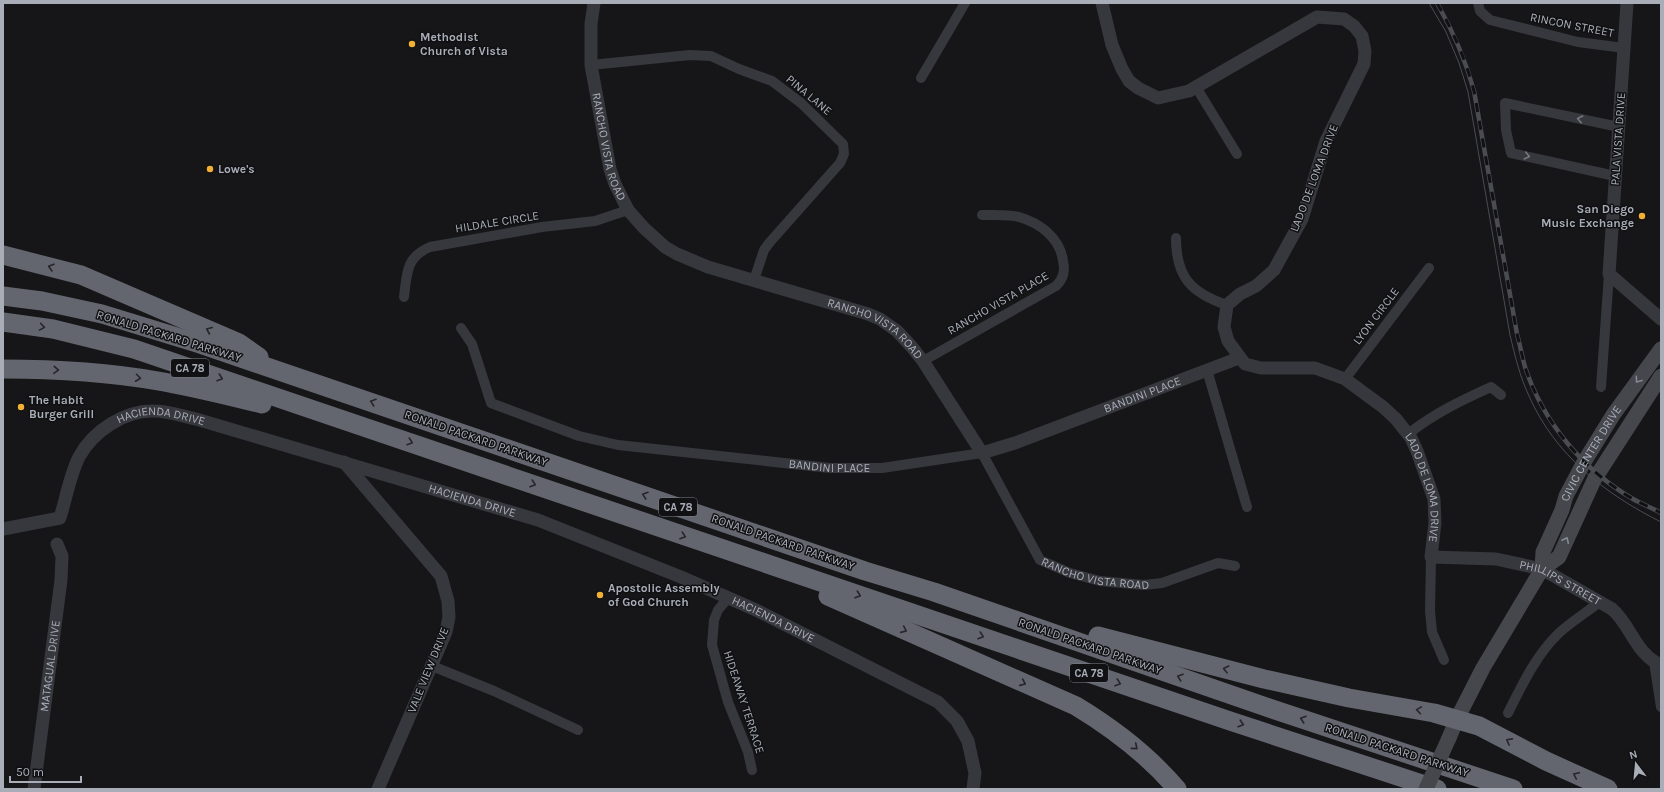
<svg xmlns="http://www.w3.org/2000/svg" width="1664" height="792" viewBox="0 0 1664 792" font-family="Karla,sans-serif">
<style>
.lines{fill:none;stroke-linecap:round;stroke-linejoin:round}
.minor{stroke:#37383d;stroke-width:10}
.tertiary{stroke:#37383d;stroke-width:13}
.secondary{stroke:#45474d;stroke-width:15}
.motorway{stroke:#63666e;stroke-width:19}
.tram{stroke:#4a4c52;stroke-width:1}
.rail-casing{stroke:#4a4c52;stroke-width:4.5}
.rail{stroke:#111113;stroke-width:3;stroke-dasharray:9;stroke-linecap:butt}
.secondary-bridge{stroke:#45474d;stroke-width:15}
.oneway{stroke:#757881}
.oneway2{stroke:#26262a}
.oneway3{stroke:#858993}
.poi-dot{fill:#f2b134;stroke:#111113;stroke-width:1.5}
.labels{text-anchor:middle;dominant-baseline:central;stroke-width:3;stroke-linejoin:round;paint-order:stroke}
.shield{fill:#111113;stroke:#7b7e86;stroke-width:1}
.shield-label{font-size:11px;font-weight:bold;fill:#a8adb8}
.street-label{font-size:12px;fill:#a8adb8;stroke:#111113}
.poi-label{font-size:12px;font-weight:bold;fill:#a8adb8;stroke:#111113;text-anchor:start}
</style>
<rect width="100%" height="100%" fill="#161618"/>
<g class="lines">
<g class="minor">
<path d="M1478 3 1480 11 1490 20 1578 42 1624 48"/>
<path d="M591 65 690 55 711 56 739 69 772 81 801 103 843 144 844 154 840 163 770 242 764 250 754 280"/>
<path d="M921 78 965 3"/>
<path d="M1196 87 1237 154"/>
<path d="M1615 176 1511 153 1506 130 1505 103 1619 127"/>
<path d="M1176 238C1176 277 1191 293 1227 305"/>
<path d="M404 297C407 273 406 257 430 247L542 227 595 221 628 210"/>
<path id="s1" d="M461 328 472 344 491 403 579 436 618 445 830 468H882L982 453 1040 560 1070 573 1100 581 1144 585 1162 583 1218 563 1235 566"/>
<path d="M923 361 1056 286C1064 278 1065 271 1063 261 1060 238 1040 223 1019 217 1008 214 994 215 982 215"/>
<path d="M1207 370 1247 507"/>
<path d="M1345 379 1429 268"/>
<path d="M1601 387 1609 274"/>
<path d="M1408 434C1435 413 1460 401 1491 387L1501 395"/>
<path d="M1431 557 1430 611 1432 632 1444 660"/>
<path d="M728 598 718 610 714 620 712 645 728 702 748 752 752 770"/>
<path d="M1654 662 1661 707"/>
<path d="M432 666 494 691 578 730"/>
<path d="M1508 713C1522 685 1536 655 1559 633 1572 621 1587 612 1601 601"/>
</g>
<g class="tertiary">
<path id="s2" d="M594 3 591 24V65L610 169 615 184 628 210 644 228 665 247 677 254 708 267 868 314 880 319 897 331 911 346 923 361 982 453 1015 443 1239 358"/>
<path id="s3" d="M1102 3 1112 45 1122 69 1129 81 1138 88 1158 98 1189 91 1317 17 1344 19 1354 26 1362 36 1365 51 1364 64 1326 141 1302 219 1274 270 1256 286 1240 294 1227 305 1224 327 1228 341 1245 364 1261 368H1315L1345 379 1383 407 1396 419 1411 438 1417 451 1434 499 1435 523 1431 557 1496 559 1542 569 1612 609C1631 625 1636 655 1661 665"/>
<path d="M1627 3 1609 274 1661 319"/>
<path d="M344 462 441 576 448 601 449 617 446 632 378 789"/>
<path id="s4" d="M3 529 60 518C66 498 70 475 79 457 93 431 125 410 154 411 168 411 182 416 196 419L538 520 681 577 756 610 938 702 957 721 968 741 975 773 973 789"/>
<path id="s5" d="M34 789 61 580 62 556 57 544"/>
</g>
<g class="secondary">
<path id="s6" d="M1542 569 1543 552 1562 510 1566 496 1584 462 1613 415 1661 349"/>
<path d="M1449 738 1457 719 1483 668 1542 569 1559 557 1594 480 1661 376"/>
</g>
<g class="motorway">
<path d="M3 255 81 275 239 343 259 357"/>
<path d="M3 296 42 301 102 314 200 344 865 571 934 592 1275 710 1513 789"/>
<path d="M3 322 53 329 134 349 1230 721 1437 789"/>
<path d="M3 369C55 369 107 372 158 381 193 387 228 396 262 404"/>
<path d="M828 596 1076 706C1114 729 1148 755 1177 789"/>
<path d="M1098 636 1264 679 1349 698 1434 713 1479 726 1546 761 1608 789"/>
</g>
<path class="tram" d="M1429 3 1446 32 1459 63 1468 92 1510 335C1515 356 1520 377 1529 396 1555 455 1605 494 1661 522"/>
<g class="rail-casing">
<path id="rail" d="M1437 3C1454 33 1465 58 1474 91L1517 334C1520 345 1522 356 1525 367 1543 422 1583 470 1633 499 1642 504 1652 508 1661 513"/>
</g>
<use href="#rail" class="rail"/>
<path class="secondary-bridge" d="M1426 789 1449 738"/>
</g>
<defs><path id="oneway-chevron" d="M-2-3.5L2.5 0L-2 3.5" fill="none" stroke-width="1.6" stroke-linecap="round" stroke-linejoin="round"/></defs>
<g class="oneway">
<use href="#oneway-chevron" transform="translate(1580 119) rotate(-168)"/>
<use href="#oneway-chevron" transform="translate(1527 156) rotate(13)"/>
</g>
<g class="oneway2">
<use href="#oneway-chevron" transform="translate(51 267) rotate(-164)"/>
<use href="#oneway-chevron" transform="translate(42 327) rotate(9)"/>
<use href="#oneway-chevron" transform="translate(209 330) rotate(-157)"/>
<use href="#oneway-chevron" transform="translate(56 370) rotate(4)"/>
<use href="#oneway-chevron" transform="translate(138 378) rotate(7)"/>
<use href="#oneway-chevron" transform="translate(220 378) rotate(19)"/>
<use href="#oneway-chevron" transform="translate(373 402) rotate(-161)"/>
<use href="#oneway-chevron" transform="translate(410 442) rotate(19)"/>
<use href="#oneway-chevron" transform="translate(533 484) rotate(19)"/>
<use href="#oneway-chevron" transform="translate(645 495) rotate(-161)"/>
<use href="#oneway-chevron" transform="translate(683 536) rotate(19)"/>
<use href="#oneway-chevron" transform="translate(858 595) rotate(19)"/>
<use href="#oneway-chevron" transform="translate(904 630) rotate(24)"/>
<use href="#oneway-chevron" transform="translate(981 636) rotate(19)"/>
<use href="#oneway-chevron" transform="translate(1226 669) rotate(-166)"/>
<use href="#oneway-chevron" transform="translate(1180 677) rotate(-161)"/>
<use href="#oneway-chevron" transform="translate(1023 683) rotate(24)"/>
<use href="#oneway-chevron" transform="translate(1118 683) rotate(19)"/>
<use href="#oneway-chevron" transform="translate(1419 710) rotate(-171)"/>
<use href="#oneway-chevron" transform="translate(1303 719) rotate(-162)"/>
<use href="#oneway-chevron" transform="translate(1241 724) rotate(18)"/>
<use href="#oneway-chevron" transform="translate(1509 741) rotate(-152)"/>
<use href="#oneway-chevron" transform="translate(1135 747) rotate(40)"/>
<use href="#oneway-chevron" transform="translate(1576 775) rotate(-155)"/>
</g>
<g class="oneway3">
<use href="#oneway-chevron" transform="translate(1638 380) rotate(126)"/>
<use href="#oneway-chevron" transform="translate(1566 540) rotate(-65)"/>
</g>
<g class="poi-dot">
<circle cx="412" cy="44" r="4"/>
<circle cx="210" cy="169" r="4"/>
<circle cx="1642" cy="216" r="4"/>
<circle cx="21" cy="407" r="4"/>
<circle cx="600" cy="595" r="4"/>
</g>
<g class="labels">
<g class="shield">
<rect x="171" y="359" width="38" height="18" rx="3"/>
<rect x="659" y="498" width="38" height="18" rx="3"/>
<rect x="1070" y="664" width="38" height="18" rx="3"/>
</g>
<g class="shield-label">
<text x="190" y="368">CA 78</text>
<text x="678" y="507">CA 78</text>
<text x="1089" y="673">CA 78</text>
</g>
<g class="street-label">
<text transform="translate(1572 25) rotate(11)">RINCON STREET</text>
<text transform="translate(809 95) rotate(40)">PINA LANE</text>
<text transform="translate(1618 139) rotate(-86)">PALA VISTA DRIVE</text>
<text stroke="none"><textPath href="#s2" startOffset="146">RANCHO VISTA ROAD</textPath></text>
<text transform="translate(1314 178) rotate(-69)">LADO DE LOMA DRIVE</text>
<text transform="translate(497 222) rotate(-9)">HILDALE CIRCLE</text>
<text transform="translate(998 303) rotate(-30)">RANCHO VISTA PLACE</text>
<text transform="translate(1376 316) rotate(-53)">LYON CIRCLE</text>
<text stroke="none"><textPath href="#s2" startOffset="493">RANCHO VISTA ROAD</textPath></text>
<text transform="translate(169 336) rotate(17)">RONALD PACKARD PARKWAY</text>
<text stroke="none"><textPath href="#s2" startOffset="833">BANDINI PLACE</textPath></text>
<text stroke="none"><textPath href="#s4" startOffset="221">HACIENDA DRIVE</textPath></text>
<text transform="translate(476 438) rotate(19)">RONALD PACKARD PARKWAY</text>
<text stroke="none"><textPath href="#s6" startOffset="127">CIVIC CENTER DRIVE</textPath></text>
<text stroke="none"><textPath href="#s1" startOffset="428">BANDINI PLACE</textPath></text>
<text stroke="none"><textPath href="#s3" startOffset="970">LADO DE LOMA DRIVE</textPath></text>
<text stroke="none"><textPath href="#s4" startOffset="545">HACIENDA DRIVE</textPath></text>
<text transform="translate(783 542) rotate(19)">RONALD PACKARD PARKWAY</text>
<text stroke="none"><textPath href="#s1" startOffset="761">RANCHO VISTA ROAD</textPath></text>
<text stroke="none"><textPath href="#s3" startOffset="1176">PHILLIPS STREET</textPath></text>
<text stroke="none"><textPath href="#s4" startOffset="869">HACIENDA DRIVE</textPath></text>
<text transform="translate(1090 646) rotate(19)">RONALD PACKARD PARKWAY</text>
<text stroke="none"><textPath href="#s5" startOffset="124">MATAGUAL DRIVE</textPath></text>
<text transform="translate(428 670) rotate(-68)">VALE VIEW DRIVE</text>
<text transform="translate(744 702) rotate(72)">HIDEAWAY TERRACE</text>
<text transform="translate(1397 750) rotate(18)">RONALD PACKARD PARKWAY</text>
</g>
<g class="poi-label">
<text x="420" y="37">Methodist<tspan x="420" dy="14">Church of Vista</tspan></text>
<text x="218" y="169">Lowe's</text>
<text x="1634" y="209" text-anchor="end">San Diego<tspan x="1634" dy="14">Music Exchange</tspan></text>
<text x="29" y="400">The Habit<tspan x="29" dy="14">Burger Grill</tspan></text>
<text x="608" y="588">Apostolic Assembly<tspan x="608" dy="14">of God Church</tspan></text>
</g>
</g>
<rect width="1664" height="792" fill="none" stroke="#a8adb8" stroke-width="8"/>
<g transform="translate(1636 764) rotate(344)" stroke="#111113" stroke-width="3" paint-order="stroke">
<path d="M0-3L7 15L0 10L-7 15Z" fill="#a8adb8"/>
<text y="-6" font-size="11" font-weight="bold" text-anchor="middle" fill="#a8adb8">N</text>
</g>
<path d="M10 776v6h71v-6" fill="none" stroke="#a8adb8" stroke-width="2"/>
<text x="16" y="776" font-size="12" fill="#a8adb8" stroke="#111113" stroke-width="3" paint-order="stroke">50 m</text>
</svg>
